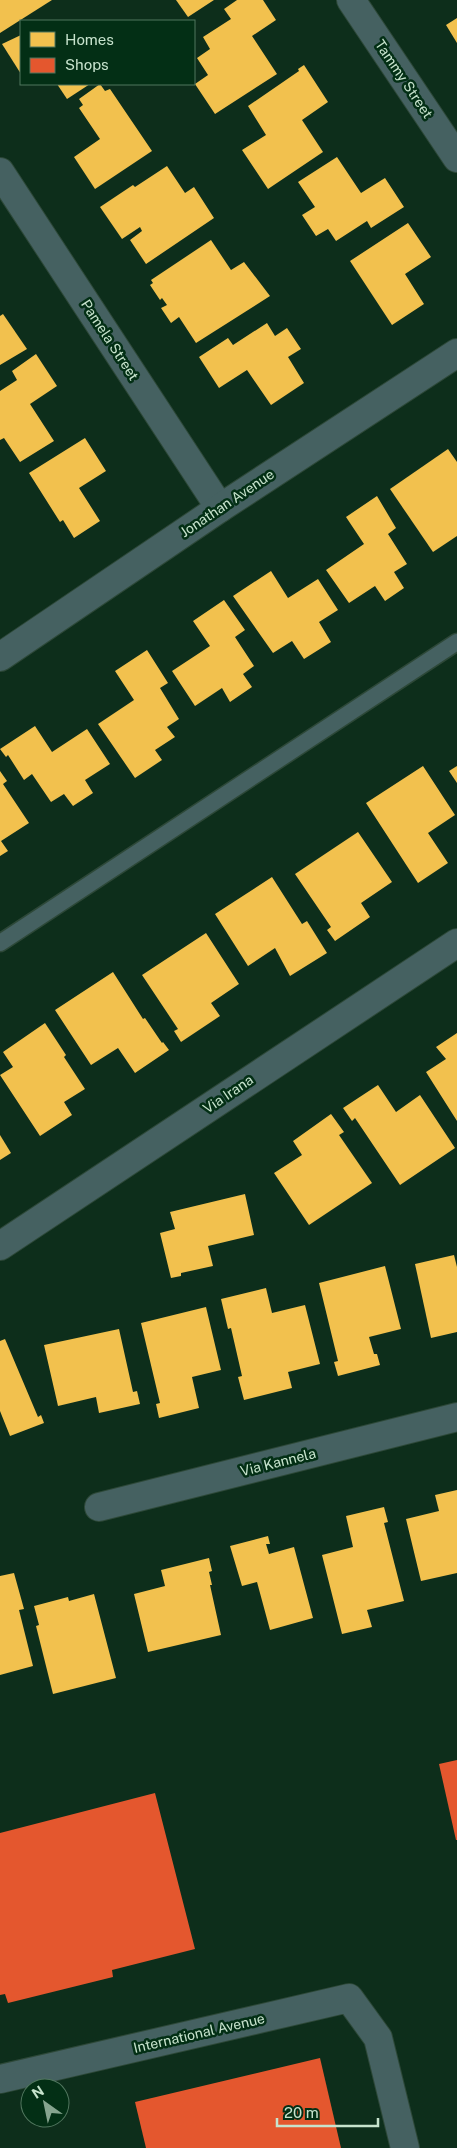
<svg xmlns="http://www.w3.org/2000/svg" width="457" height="2148" viewBox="0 0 457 2148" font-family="'Public Sans',sans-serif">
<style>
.homes{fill:#f2c14e}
.shops{fill:#e4572e}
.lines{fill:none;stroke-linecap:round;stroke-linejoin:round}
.service-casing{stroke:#2d4838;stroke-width:19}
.minor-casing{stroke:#2d4838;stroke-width:30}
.service{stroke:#456161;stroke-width:16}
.minor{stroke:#456161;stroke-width:28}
.labels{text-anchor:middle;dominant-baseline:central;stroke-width:5;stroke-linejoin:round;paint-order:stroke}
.street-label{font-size:14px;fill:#c7e3cd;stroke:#032f15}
</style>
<rect width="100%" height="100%" fill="#0d2e1b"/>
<g class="homes">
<path d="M0 0H52L0 33Z"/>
<path d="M176 0H214L188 17Z"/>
<path d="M237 0H263L276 20 252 36 277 74 215 114 195 84 208 75 197 58 210 49 203 37 231 19 224 9Z"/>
<path d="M457 18V43L446 25Z"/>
<path d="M21 35V74L2 44Z"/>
<path d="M304 65 328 102 302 120 323 152 268 189 242 150 266 135 248 106 299 71 298 69Z"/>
<path d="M57 84H90L67 99Z"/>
<path d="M100 84 105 91 110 89 152 151 95 189 74 157 100 139 79 108 83 105 79 99Z"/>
<path d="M337 157 361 193 385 178 404 207 371 228 367 221 336 241 328 229 316 236 302 215 315 207 298 182Z"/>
<path d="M167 166 185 193 194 187 214 218 146 264 130 240 142 231 140 227 122 239 100 207 133 185 135 187Z"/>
<path d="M408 223 431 257 405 274 424 304 392 325 350 261Z"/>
<path d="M211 240 231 270 244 262 270 296 196 343 179 317 171 323 161 308 167 305 162 298 160 300 150 285 153 283 151 280Z"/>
<path d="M3 314 27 349 0 365V316Z"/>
<path d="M267 323 275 336 287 328 301 349 288 357 304 383 271 405 247 370 219 388 199 357 228 338 233 345Z"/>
<path d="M36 354 57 386 30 404 54 441 20 462 4 438 0 440V391L17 380 12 371Z"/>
<path d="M85 438 106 471 79 488 100 521 74 538 63 520 60 522 29 473Z"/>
<path d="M448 449 457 462V536L433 552 390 489Z"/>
<path d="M377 496 396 528 388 534 407 564 394 572 404 588 385 601 375 586 349 603 326 570 364 544 346 517Z"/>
<path d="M271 571 288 598 318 579 338 610 319 622 331 642 304 659 292 641 273 653 233 596Z"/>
<path d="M224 600 245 630 235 637 254 666 243 674 252 687 230 702 222 688 195 706 172 671 210 646 193 621Z"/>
<path d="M147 650 168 683 160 688 179 719 167 727 175 737 155 750 162 760 135 778 98 724 134 700 115 671Z"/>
<path d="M35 726 52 752 87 729 110 764 85 780 93 793 73 806 64 794 51 802 32 774 24 780 8 755 6 757 0 749Z"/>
<path d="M423 766 455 815 428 833 448 863 418 883 366 803Z"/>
<path d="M457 766V783L449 771Z"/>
<path d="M0 771 7 781 3 784 29 823 1 841 8 851 0 856Z"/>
<path d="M358 832 392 882 361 903 370 917 335 941 327 930 331 927 295 874Z"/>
<path d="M272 877 302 924 307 921 327 953 290 976 275 948 248 966 215 914Z"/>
<path d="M206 933 239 984 211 1003 220 1016 181 1042 174 1031 178 1029 142 975Z"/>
<path d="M113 972 143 1019 145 1018 162 1043 163 1042 169 1050 135 1073 118 1048 91 1065 55 1010Z"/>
<path d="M45 1023 66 1055 64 1057 85 1089 64 1102 72 1115 40 1136 0 1075 13 1067 3 1052Z"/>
<path d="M457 1033V1121L426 1072 446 1059 436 1047Z"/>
<path d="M378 1085 396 1112 420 1095 455 1148 400 1185 355 1118 352 1121 343 1108Z"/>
<path d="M331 1114 344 1132 339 1135 372 1183 309 1225 274 1173 302 1155 293 1141Z"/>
<path d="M0 1135 11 1153 0 1160Z"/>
<path d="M245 1194 254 1235 208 1246 213 1266 181 1273V1276L171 1278 160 1233 175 1229 170 1212Z"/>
<path d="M454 1255 457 1267V1332L431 1338 415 1264Z"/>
<path d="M385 1266 401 1329 369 1337 374 1354H377L380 1365 338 1376 334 1362 338 1361 319 1283Z"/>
<path d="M266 1288 272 1313 305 1305 320 1364 288 1372 292 1388 244 1400 238 1377 242 1376 231 1328 228 1329 221 1299Z"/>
<path d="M206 1307 221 1370 192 1377 199 1408 159 1418 156 1404 160 1403 141 1323Z"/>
<path d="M119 1329 133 1392 137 1391 140 1404 99 1413 96 1397 58 1406 44 1345Z"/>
<path d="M5 1339 38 1417 41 1415 44 1423 10 1436 0 1411V1341Z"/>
<path d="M457 1490V1573L421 1581 406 1519 439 1511 435 1495Z"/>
<path d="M384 1507 388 1522 384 1523 404 1601 367 1610 372 1627 342 1634 322 1555 353 1547 346 1516Z"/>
<path d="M268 1536 270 1544H266L269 1554 294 1547 313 1618 270 1630 257 1582 242 1586 230 1546Z"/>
<path d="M209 1558 212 1571 209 1572 212 1585H210L221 1635 148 1652 134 1594 165 1586 161 1570Z"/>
<path d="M14 1573 24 1609 19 1610 33 1666 0 1675V1576Z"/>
<path d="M94 1594 116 1678 53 1694 36 1626 39 1625 34 1606 68 1597 69 1601Z"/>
</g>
<g class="shops">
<path d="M457 1760V1840H456L439 1764Z"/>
<path d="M155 1793 195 1949 112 1970 113 1977 8 2003 5 1994 0 1995V1833Z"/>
<path d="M320 2058 341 2148H146L135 2102Z"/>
</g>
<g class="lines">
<g class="service-casing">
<path id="service" d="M0 943 457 642"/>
</g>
<g class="minor-casing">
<g id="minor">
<path d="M351 0 457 158"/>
<path d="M0 172 220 508"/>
<path d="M0 657 220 508 457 353"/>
<path d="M0 1246 457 943"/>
<path d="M99 1507 457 1417"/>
<path d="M0 2079 349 1998 378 2038 405 2148"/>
</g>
</g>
<use href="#service" class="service"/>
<use href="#minor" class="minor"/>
</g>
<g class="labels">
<g class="street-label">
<text transform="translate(404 79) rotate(56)">Tammy Street</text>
<text transform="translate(110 340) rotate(57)">Pamela Street</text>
<text transform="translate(227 503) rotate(-34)">Jonathan Avenue</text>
<text transform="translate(228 1094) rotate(-34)">Via Irana</text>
<text transform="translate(278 1462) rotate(-14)">Via Kannela</text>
<text transform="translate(199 2033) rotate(-13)">International Avenue</text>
</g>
</g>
<rect x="20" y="20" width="175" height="65" fill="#032f15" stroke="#51775f"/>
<rect x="30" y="32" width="25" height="15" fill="#f2c14e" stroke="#51775f"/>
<text x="65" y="45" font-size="15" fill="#c7e3cd">Homes</text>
<rect x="30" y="58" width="25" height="15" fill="#e4572e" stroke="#51775f"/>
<text x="65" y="70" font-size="15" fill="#c7e3cd">Shops</text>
<g transform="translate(45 2103) rotate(327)"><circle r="24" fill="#032f15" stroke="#51775f"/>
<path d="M0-4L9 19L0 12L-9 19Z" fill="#86a48f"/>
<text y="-8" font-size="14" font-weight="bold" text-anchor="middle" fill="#c7e3cd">N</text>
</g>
<path d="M277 2118v8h101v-8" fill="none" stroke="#c7e3cd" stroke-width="2.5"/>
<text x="284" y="2118" font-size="15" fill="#c7e3cd" stroke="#032f15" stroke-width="4" paint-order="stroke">20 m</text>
</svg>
